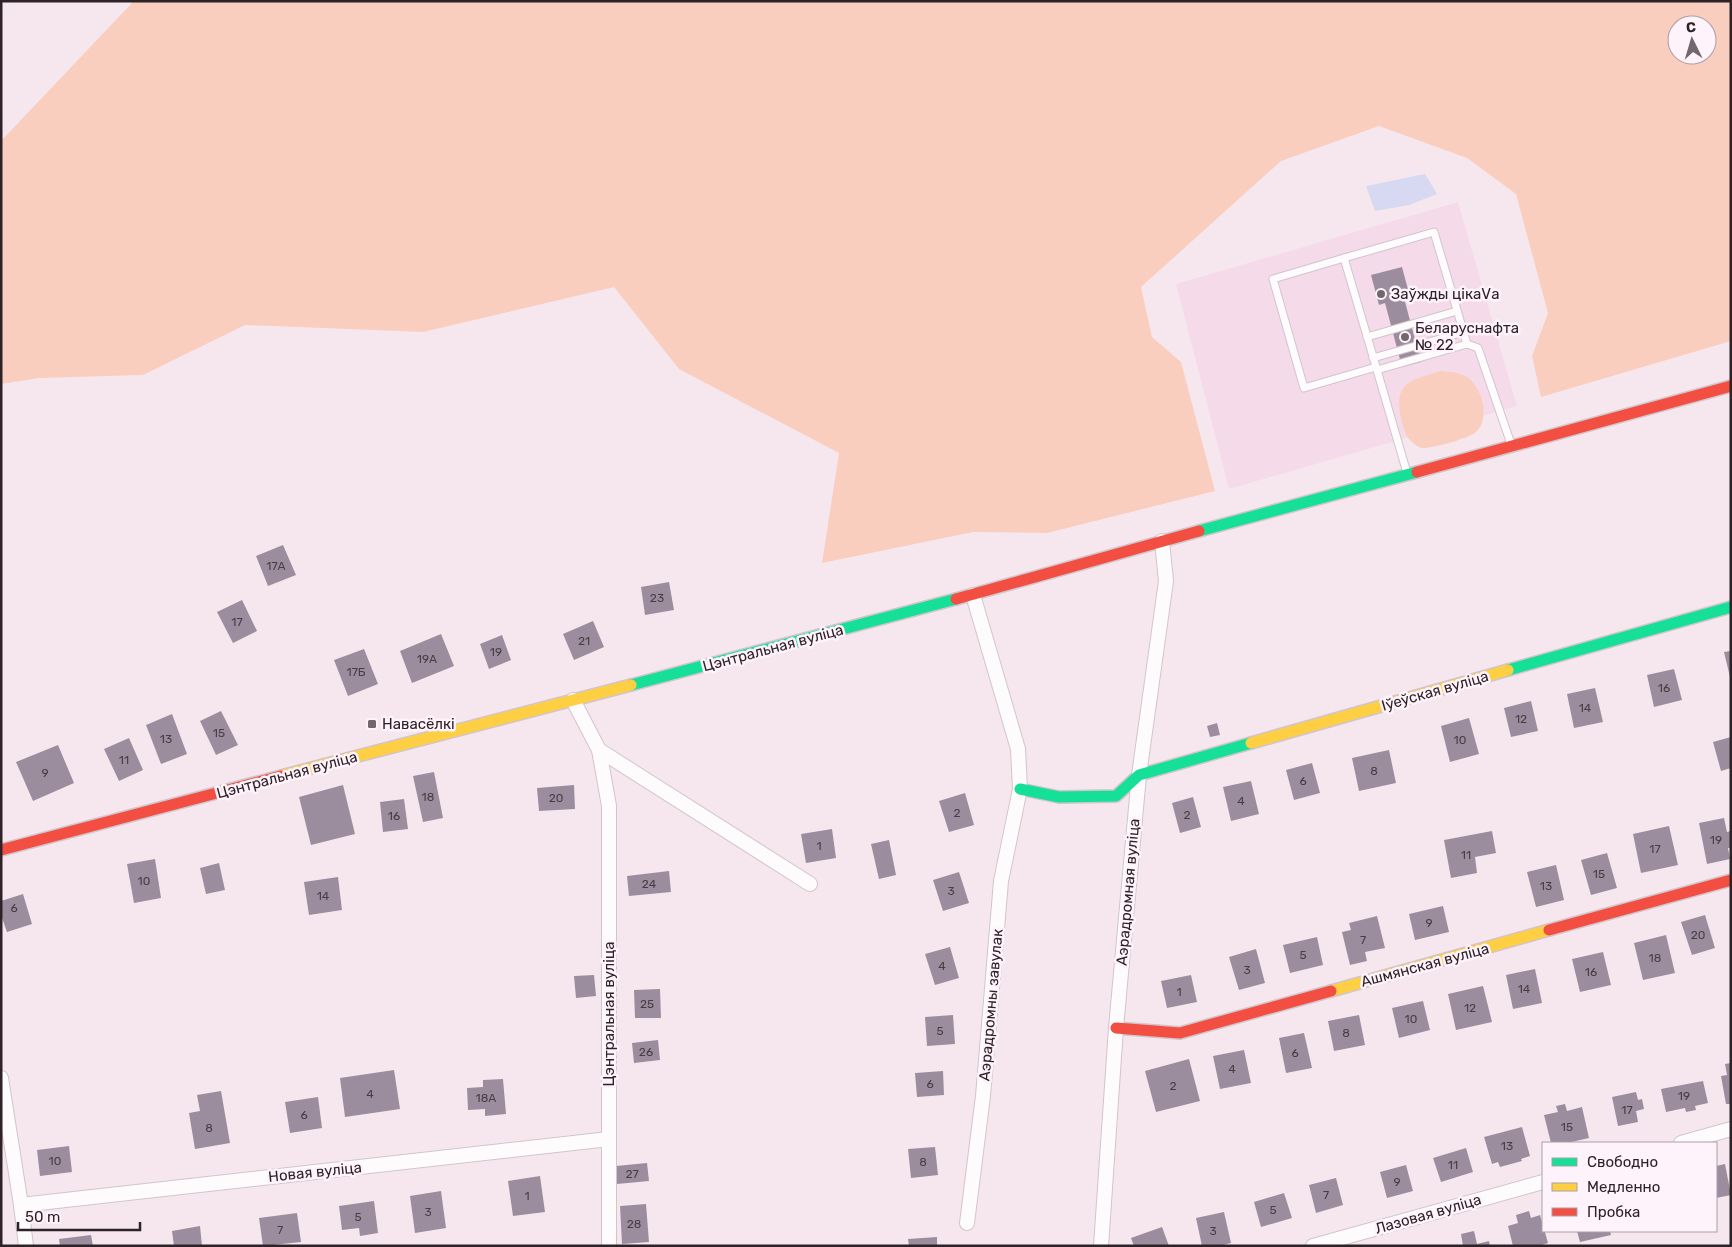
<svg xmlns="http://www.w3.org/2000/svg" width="1732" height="1247" viewBox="0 0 1732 1247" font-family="Rubik,sans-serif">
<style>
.built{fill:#f5dbea}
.green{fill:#facebf;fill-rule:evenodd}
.water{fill:#d7d8f1}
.building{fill:#9c8d9e}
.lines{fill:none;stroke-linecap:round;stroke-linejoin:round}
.lane-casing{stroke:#d1c5cb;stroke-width:9}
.street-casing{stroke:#d1c5cb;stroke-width:16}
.fast-casing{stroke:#d1c5cb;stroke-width:14}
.slow-casing{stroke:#d1c5cb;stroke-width:14}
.jam-casing{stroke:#d1c5cb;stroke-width:14}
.lane{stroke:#fefbfd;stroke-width:7}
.street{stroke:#fefbfd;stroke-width:14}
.fast{stroke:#16e098;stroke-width:11}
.slow{stroke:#ffcf43;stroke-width:11}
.jam{stroke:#f24e42;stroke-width:11}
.poi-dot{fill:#73676d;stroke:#fef3fa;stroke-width:2}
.labels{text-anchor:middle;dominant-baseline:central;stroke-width:5;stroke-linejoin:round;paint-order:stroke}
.number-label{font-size:12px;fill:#483d45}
.poi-label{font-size:15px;fill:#2c2227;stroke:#fef3fa;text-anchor:start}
.street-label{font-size:15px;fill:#2c2227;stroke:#fef3fa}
</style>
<rect width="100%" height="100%" fill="#f6e7ef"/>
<path class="built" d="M1458 202 1517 406 1229 489 1176 284Z"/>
<g class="green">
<path d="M132 1H1731V341L1541 397 1532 356 1548 313 1516 194 1467 158 1379 126 1281 161 1141 287 1152 337 1181 362 1215 491 1047 533 973 532 822 563 839 453 679 369 614 287 423 332 245 325 143 375 39 378 1 384V141L131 4ZM1677 25H1707V55H1677Z"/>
<path d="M1441 371C1450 372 1459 372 1467 377 1482 387 1491 419 1476 432 1470 438 1431 449 1422 448 1417 447 1412 442 1409 439 1404 433 1403 426 1401 418 1393 381 1412 380 1441 371Z"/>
</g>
<path class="water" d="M1425 174 1437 194 1409 205 1375 211 1366 186Z"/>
<g class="building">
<path d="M1402 267 1410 297 1404 298 1421 362 1402 367 1385 303 1379 305 1371 275Z"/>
<path d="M283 545 296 575 268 586 256 556Z"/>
<path d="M669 582 674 610 645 615 641 587Z"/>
<path d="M242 600 257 631 233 643 217 612Z"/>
<path d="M593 621 604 647 574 660 563 634Z"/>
<path d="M441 634 454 666 412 683 400 651Z"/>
<path d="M502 635 511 660 489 669 480 644Z"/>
<path d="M364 649 378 684 348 696 334 660Z"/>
<path d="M1731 651V677H1730L1724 652Z"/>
<path d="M1674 669 1682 700 1654 707 1647 675Z"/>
<path d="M1595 688 1603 722 1574 728 1567 694Z"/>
<path d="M1531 701 1538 731 1511 737 1504 708Z"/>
<path d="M221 711 238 745 216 755 200 721Z"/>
<path d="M172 714 187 754 161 764 146 725Z"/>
<path d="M1469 718 1479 754 1450 762 1441 726Z"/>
<path d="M1217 723 1220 735 1210 737 1207 726Z"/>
<path d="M1731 737V768L1721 771 1713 742Z"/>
<path d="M129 738 143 770 119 781 104 749Z"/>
<path d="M58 745 74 783 33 801 16 762Z"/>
<path d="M1389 750 1396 783 1359 791 1352 758Z"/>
<path d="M1312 763 1320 793 1294 800 1286 770Z"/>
<path d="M434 772 443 818 423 822 413 776Z"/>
<path d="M1251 781 1259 814 1231 821 1223 787Z"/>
<path d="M343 785 355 834 311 845 299 797Z"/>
<path d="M574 785 575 809 539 811 537 788Z"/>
<path d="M965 793 974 825 949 832 939 801Z"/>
<path d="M1193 797 1201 827 1180 833 1172 803Z"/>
<path d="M404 799 408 829 383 832 380 802Z"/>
<path d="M1724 818 1727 832 1731 831V848H1728L1730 859 1707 864 1699 823Z"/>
<path d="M1669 826 1678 865 1641 873 1633 834Z"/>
<path d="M832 829 836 858 806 863 801 834Z"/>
<path d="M1492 831 1496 853 1475 857 1477 873 1451 878 1444 840Z"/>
<path d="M889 840 896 875 879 879 871 844Z"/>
<path d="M1607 853 1617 888 1591 895 1581 860Z"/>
<path d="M155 859 161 898 134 903 127 864Z"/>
<path d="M219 863 225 890 206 894 200 868Z"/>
<path d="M1556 865 1564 900 1536 907 1527 872Z"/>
<path d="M669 871 671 892 629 896 627 876Z"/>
<path d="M959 872 969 903 943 911 933 880Z"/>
<path d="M338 877 342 910 309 915 304 882Z"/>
<path d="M23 894 32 924 7 932 1 915V901Z"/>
<path d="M1443 906 1449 932 1415 940 1409 914Z"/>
<path d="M1705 915 1715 948 1692 955 1681 922Z"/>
<path d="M1377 916 1385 948 1365 952 1367 961 1350 965 1342 932 1351 930 1349 923Z"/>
<path d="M1666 935 1675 973 1643 980 1634 943Z"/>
<path d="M1317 937 1323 965 1290 973 1283 945Z"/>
<path d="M950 947 959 978 935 985 925 954Z"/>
<path d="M1256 949 1265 983 1239 990 1229 957Z"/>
<path d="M1603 952 1611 985 1580 992 1572 959Z"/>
<path d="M1535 969 1542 1003 1513 1009 1506 975Z"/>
<path d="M594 975 596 996 576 998 574 976Z"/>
<path d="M1191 975 1197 1002 1167 1008 1161 981Z"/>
<path d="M1483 986 1492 1022 1456 1030 1448 994Z"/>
<path d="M660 989 661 1018H635L634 990Z"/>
<path d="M1423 1001 1430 1030 1399 1038 1392 1008Z"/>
<path d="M953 1015 955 1044 927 1046 925 1017Z"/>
<path d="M1359 1015 1365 1045 1334 1051 1328 1021Z"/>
<path d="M1304 1033 1312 1068 1286 1073 1279 1038Z"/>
<path d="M658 1040 660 1060 634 1063 632 1043Z"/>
<path d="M1244 1050 1251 1083 1220 1089 1213 1056Z"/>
<path d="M1189 1059 1200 1101 1156 1112 1145 1071Z"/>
<path d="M1731 1063V1104H1726L1721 1076 1727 1075 1725 1064Z"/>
<path d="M394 1070 400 1109 345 1117 340 1078Z"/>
<path d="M943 1071 944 1095 917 1097 915 1073Z"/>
<path d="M503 1079 506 1114 485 1116V1109L468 1110 467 1088 483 1087V1080Z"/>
<path d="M1703 1081 1708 1103 1695 1106 1696 1110 1686 1112 1685 1108 1666 1112 1661 1089Z"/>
<path d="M221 1091 230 1143 195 1149 189 1113 200 1111 197 1095Z"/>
<path d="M1636 1092 1638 1100 1642 1099 1644 1109 1636 1111 1638 1122 1618 1126 1612 1097Z"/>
<path d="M318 1097 322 1128 290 1133 285 1102Z"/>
<path d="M1565 1104 1567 1111 1582 1107 1589 1138 1567 1143H1551L1544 1115 1558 1112 1556 1106Z"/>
<path d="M1522 1127 1530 1156 1521 1159 1522 1161 1500 1167 1498 1162 1492 1164 1484 1137Z"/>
<path d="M69 1146 72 1172 40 1176 37 1150Z"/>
<path d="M935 1147 938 1175 911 1178 908 1149Z"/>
<path d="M1466 1148 1473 1172 1441 1182 1433 1158Z"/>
<path d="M647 1163 649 1181 617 1184 616 1166Z"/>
<path d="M1725 1164 1731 1195 1716 1198V1166Z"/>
<path d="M1406 1165 1413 1191 1387 1198 1380 1172Z"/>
<path d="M540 1176 545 1212 513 1216 508 1181Z"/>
<path d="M1336 1178 1343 1205 1316 1213 1309 1185Z"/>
<path d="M441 1191 446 1228 415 1233 410 1196Z"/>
<path d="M1284 1193 1292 1218 1261 1227 1254 1202Z"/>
<path d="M374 1201 378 1233 360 1236 359 1228 342 1230 339 1206Z"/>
<path d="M646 1204 649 1242 622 1244 620 1206Z"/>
<path d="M1529 1211 1531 1218 1540 1215 1548 1243 1539 1246H1513L1508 1226 1518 1223 1516 1215Z"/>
<path d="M1224 1212 1231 1243 1219 1246H1202L1196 1218Z"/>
<path d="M297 1213 301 1242 263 1246 259 1218Z"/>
<path d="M200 1226 202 1246H174L172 1231Z"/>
<path d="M1162 1227 1169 1246H1134L1131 1238Z"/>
<path d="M1474 1231 1477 1244 1489 1241 1490 1246H1463L1461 1234Z"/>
<path d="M1577 1231H1610L1611 1235 1580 1242Z"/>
<path d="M91 1235 93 1246H60L59 1239Z"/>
<path d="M937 1237V1246H909L908 1239Z"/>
</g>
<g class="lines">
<g class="lane-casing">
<g id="lane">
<path d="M1344 258 1273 279 1304 388 1376 367"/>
<path d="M1367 337 1457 311"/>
<path d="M1373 358 1464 332"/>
<path d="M1377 370 1344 258 1434 232 1467 344"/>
<path d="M1407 473 1377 370 1467 344 1478 348 1511 444"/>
</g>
</g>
<g class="street-casing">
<g id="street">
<path d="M573 700 599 750 609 806V1246"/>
<path d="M599 750 810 884"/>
<path d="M1 1078 21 1205 26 1246"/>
<path d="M1681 1143 1731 1129"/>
<path d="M21 1205 609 1139"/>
<path d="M967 1223 983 1096 1001 881 1020 789 1018 749 973 595"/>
<path d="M1101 1246 1116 1028 1139 775 1166 581 1162 541"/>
<path d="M1313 1246 1543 1182"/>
</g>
</g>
<g class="fast-casing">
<g id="fast">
<path d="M1199 531 1417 472"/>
<path d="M1508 670 1731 607"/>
<path d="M631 685 956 599"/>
<path d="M1020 789 1059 797 1116 796 1139 775 1251 743"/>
</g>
</g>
<g class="slow-casing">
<g id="slow">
<path d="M1251 743 1508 670"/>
<path d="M281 776 631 685"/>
<path d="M1331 991 1549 930"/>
</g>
</g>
<g class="jam-casing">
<g id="jam">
<path d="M1417 472 1731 386"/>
<path d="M956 599 1199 531"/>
<path d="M1 850 281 776"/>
<path d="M1549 930 1731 880"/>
<path d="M1116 1028 1180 1033 1331 991"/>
</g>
</g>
<use href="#lane" class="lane"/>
<use href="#street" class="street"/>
<use href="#fast" class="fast"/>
<use href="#slow" class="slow"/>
<use href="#jam" class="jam"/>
</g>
<g class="poi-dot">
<circle cx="1381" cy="294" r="5"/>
<circle cx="1405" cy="337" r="5"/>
<rect x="367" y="719" width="10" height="10" rx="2.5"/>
</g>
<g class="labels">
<g class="number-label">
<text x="276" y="566">17А</text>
<text x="657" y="598">23</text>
<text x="237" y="622">17</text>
<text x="584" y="641">21</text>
<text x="496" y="652">19</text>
<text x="427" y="659">19А</text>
<text x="356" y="672">17Б</text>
<text x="1664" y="688">16</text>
<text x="1585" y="708">14</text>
<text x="1521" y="719">12</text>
<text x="219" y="733">15</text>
<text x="166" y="739">13</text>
<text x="1460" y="740">10</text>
<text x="124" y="760">11</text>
<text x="1374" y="771">8</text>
<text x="45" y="773">9</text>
<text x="1303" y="781">6</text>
<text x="428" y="797">18</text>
<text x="556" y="798">20</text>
<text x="1241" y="801">4</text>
<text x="957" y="813">2</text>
<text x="1187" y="815">2</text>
<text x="394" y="816">16</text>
<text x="1716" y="840">19</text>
<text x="819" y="846">1</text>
<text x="1655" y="849">17</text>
<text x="1466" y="855">11</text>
<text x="1599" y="874">15</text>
<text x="144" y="881">10</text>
<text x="649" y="884">24</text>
<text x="1546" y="886">13</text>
<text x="951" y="891">3</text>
<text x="323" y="896">14</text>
<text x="14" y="908">6</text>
<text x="1429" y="923">9</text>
<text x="1698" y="935">20</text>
<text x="1363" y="940">7</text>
<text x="1303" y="955">5</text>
<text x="1655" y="958">18</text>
<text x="942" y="966">4</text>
<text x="1247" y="970">3</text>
<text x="1591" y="972">16</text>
<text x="1524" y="989">14</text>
<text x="1179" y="992">1</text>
<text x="647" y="1004">25</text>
<text x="1470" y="1008">12</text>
<text x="1411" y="1019">10</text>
<text x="940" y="1031">5</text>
<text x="1346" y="1033">8</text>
<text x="646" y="1052">26</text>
<text x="1295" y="1053">6</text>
<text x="1232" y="1069">4</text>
<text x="930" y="1084">6</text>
<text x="1173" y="1086">2</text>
<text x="370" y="1094">4</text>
<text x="1684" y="1096">19</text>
<text x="486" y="1098">18А</text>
<text x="1627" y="1110">17</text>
<text x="304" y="1115">6</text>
<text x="1567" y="1127">15</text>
<text x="209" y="1128">8</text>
<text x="1507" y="1146">13</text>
<text x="55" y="1161">10</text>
<text x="923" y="1162">8</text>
<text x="1453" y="1165">11</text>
<text x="632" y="1174">27</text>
<text x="1397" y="1182">9</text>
<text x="1326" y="1195">7</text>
<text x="527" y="1196">1</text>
<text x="1273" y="1210">5</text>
<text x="428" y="1212">3</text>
<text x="358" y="1217">5</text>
<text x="634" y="1224">28</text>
<text x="280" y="1230">7</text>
<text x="1213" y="1231">3</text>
</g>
<g class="poi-label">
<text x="1391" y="294">Заўжды цікаVа</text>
<text x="1415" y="328">Беларуснафта<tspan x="1415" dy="17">№ 22</tspan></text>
<text x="382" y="724">Навасёлкі</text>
</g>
<g class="street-label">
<text transform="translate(773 648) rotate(-15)">Цэнтральная вуліца</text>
<text transform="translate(1435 691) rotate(-16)">Іўеўская вуліца</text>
<text transform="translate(287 775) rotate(-15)">Цэнтральная вуліца</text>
<text transform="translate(1128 892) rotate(-85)">Аэрадромная вуліца</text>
<text transform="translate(1425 965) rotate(-15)">Ашмянская вуліца</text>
<text transform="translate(991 1005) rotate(-85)">Аэрадромны завулак</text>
<text transform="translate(609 1014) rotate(-90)">Цэнтральная вуліца</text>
<text transform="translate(315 1172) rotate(-6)">Новая вуліца</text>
<text transform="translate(1428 1214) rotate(-16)">Лазовая вуліца</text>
</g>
</g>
<rect width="1732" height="1247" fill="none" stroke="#2c2227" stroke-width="5"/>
<rect x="1542" y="1142" width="175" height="90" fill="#fef3fa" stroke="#aa9fa6"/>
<rect x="1552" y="1158" width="25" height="8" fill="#16e098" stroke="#aa9fa6"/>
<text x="1587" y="1167" font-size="15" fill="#2c2227">Свободно</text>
<rect x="1552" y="1183" width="25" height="8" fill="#ffcf43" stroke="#aa9fa6"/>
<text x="1587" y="1192" font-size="15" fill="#2c2227">Медленно</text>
<rect x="1552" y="1208" width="25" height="8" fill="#f24e42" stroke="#aa9fa6"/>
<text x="1587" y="1217" font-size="15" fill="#2c2227">Пробка</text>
<g transform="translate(1692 40) rotate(355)"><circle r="24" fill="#fef3fa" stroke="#aa9fa6"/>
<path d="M0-4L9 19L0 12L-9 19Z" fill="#73676d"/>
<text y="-8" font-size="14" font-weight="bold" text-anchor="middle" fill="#2c2227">С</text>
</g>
<path d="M18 1222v8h122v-8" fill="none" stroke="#2c2227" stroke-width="2.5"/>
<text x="25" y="1222" font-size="15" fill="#2c2227" stroke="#fef3fa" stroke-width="4" paint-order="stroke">50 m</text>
</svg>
